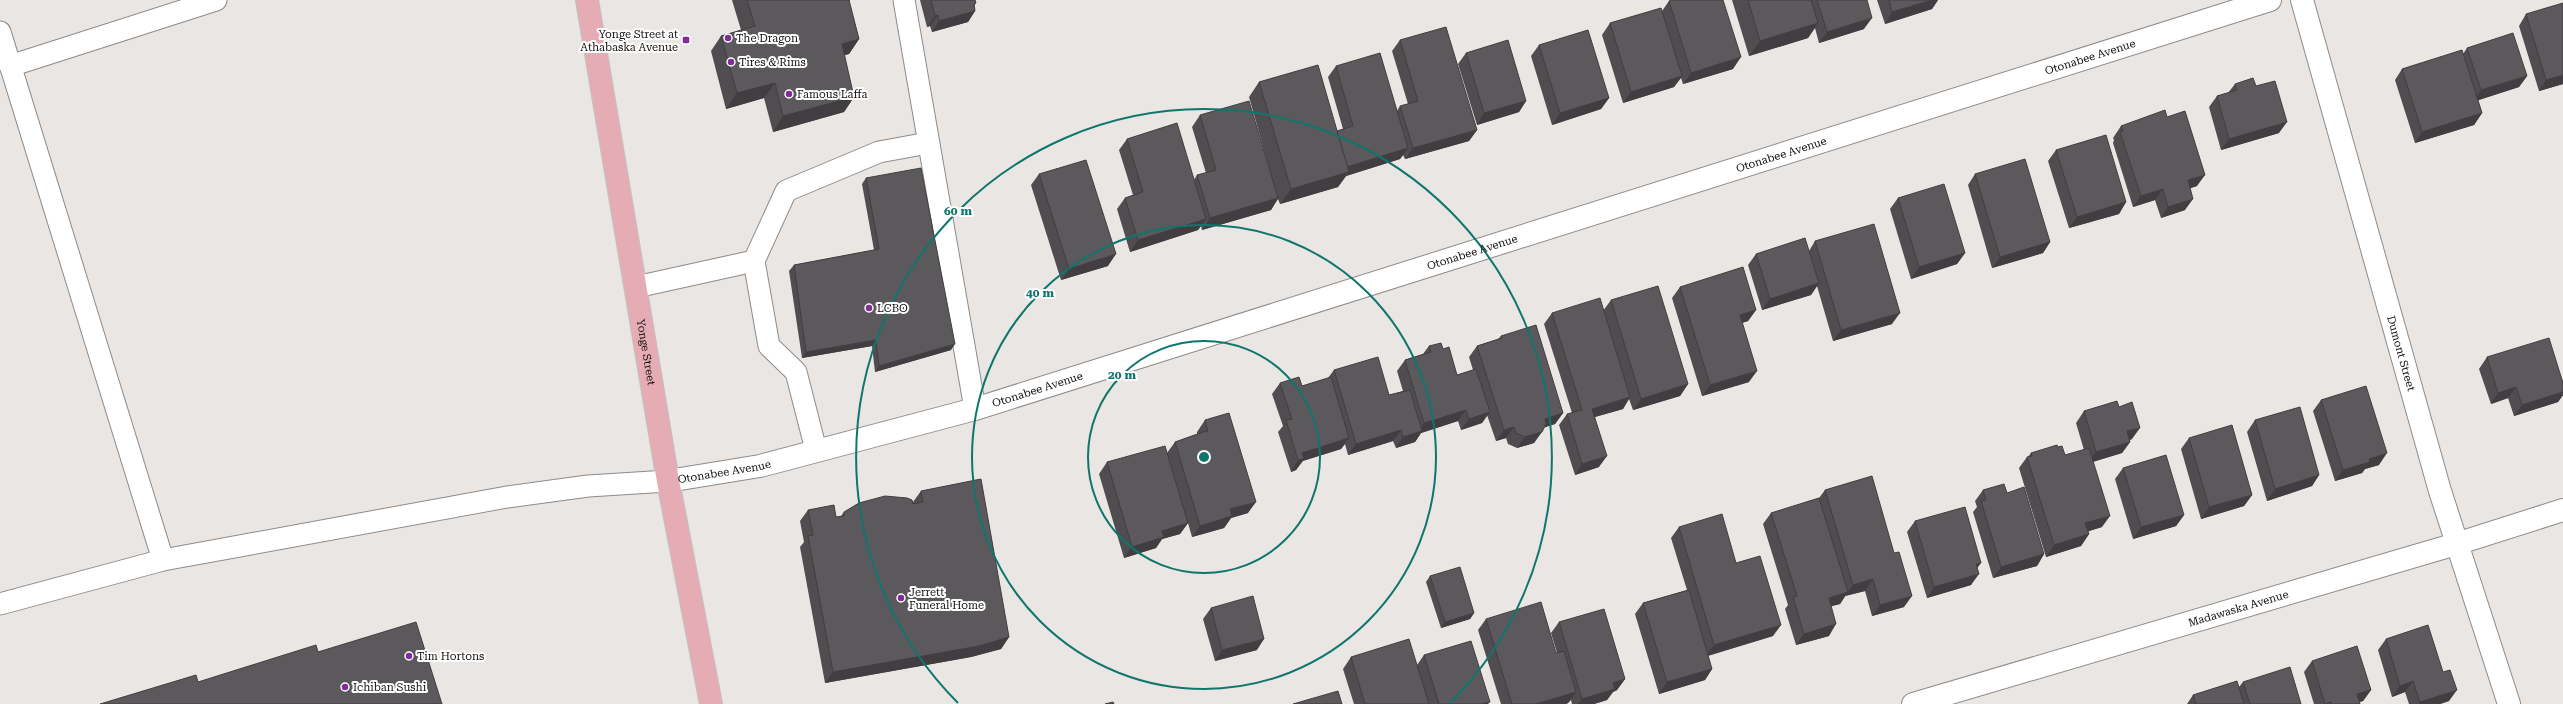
<svg xmlns="http://www.w3.org/2000/svg" width="2563" height="704" viewBox="0 0 2563 704" font-family="'Roboto Serif',serif">
<style>
.lines{fill:none;stroke-linecap:round;stroke-linejoin:round}
.service-casing{stroke:#8e8b88;stroke-width:23}
.minor-casing{stroke:#8e8b88;stroke-width:24}
.primary-casing{stroke:#c1c1c1;stroke-width:24}
.service{stroke:#fff;stroke-width:21}
.minor{stroke:#fff;stroke-width:22}
.primary{stroke:#e6acb6;stroke-width:22}
.wall{fill:#4f4d4f}
.shaded-wall{fill:#403e40}
.building{fill:#5c595c;stroke:#403e40}
.ring{fill:none;stroke:#0f766e;stroke-width:2}
.poi-dot{fill:#832b98;stroke:#fff;stroke-width:1.5}
.labels{text-anchor:middle;dominant-baseline:central;stroke-width:4;stroke-linejoin:round;paint-order:stroke}
.poi-label{font-size:11px;fill:#12100f;stroke:#fff;text-anchor:start}
.street-label{font-size:11px;fill:#12100f;stroke:#fff}
.centre{fill:#0f766e;stroke:#fff;stroke-width:2}
.ring-label{font-size:12px;text-anchor:middle;font-weight:bold;fill:#0f766e;stroke:#fff;stroke-width:4;stroke-linejoin:round;paint-order:stroke}
</style>
<rect width="100%" height="100%" fill="#eae6e3"/>
<g class="lines">
<g class="service-casing">
<g id="service">
<path d="M904 0 975 409"/>
<path d="M0 32 163 560"/>
<path d="M10 66 216 0"/>
<path d="M754 261 786 191 879 152 928 143"/>
<path d="M636 287 754 261 769 346 796 372 816 450"/>
<path d="M0 604 163 560 507 497 588 486 668 481"/>
</g>
</g>
<g class="minor-casing">
<g id="minor">
<path id="s1" d="M2302 0 2440 491 2509 704"/>
<path id="s2" d="M668 481 760 466 975 409 2270 0"/>
<path id="s3" d="M1913 704 2456 544 2563 510"/>
</g>
</g>
<g class="primary-casing">
<g id="primary">
<path id="s4" d="M587 0 668 481 711 704"/>
</g>
</g>
<use href="#service" class="service"/>
<use href="#minor" class="minor"/>
<use href="#primary" class="primary"/>
</g>
<g class="wall">
<path d="M732 0H850L849 2 859 39 849 54 844 55 854 97 844 112 773 132 764 98 726 109 711 51 721 36 741 30Z"/>
<path d="M920 0H975L974 6 975 11 968 22 932 32 930 26 927 27Z"/>
<path d="M1732 0H1867L1864 29 1819 43 1815 28 1808 38 1749 56Z"/>
<path d="M1877 0H1938L1932 9 1885 24Z"/>
<path d="M1669 1 1733 69 1683 84 1681 78 1674 87 1623 103 1602 35 1610 23 1662 11Z"/>
<path d="M2526 14 2563 84 2539 91 2519 26Z"/>
<path d="M1400 40 1477 130 1469 141 1405 159 1403 155 1400 159 1346 176 1338 187 1280 204 1278 199 1271 210 1202 230 1201 226 1198 230 1130 252 1117 209 1125 198 1133 195 1119 150 1127 139 1194 180 1197 175 1206 173 1192 127 1200 115 1273 182 1249 97 1259 82 1337 131 1343 129 1328 77 1336 66 1397 111 1400 106 1408 104 1392 51Z"/>
<path d="M1539 45 1609 98 1601 109 1552 125 1531 56Z"/>
<path d="M2467 48 2527 76 2519 87 2478 100 2482 113 2474 125 2415 143 2395 80 2402 69 2463 54Z"/>
<path d="M1466 53 1526 101 1519 112 1477 125 1458 64Z"/>
<path d="M2235 84 2279 133 2221 150 2209 107 2217 96 2228 93Z"/>
<path d="M2167 117 2197 186 2190 188 2185 210 2161 218 2155 200 2133 207 2113 143 2114 140 2113 138 2121 126Z"/>
<path d="M2056 150 2126 202 2119 214 2069 228 2048 161Z"/>
<path d="M1039 174 1108 266 1061 280 1031 185Z"/>
<path d="M1975 174 2050 242 2043 253 1992 268 1968 185Z"/>
<path d="M866 178 951 350 875 372 872 346 802 358 789 271 794 265 874 250 862 184Z"/>
<path d="M1898 198 1965 253 1957 264 1911 279 1890 209Z"/>
<path d="M1815 241 1892 324 1833 341 1817 286 1811 295 1762 310 1748 265 1756 254 1809 251Z"/>
<path d="M1680 287 1756 310 1748 321 1742 323 1749 382 1702 396 1672 298Z"/>
<path d="M1611 300 1688 384 1680 396 1633 410 1629 399 1623 409 1595 417 1599 467 1575 475 1559 425 1567 414 1572 413 1544 324 1552 313 1603 311Z"/>
<path d="M1501 336 1563 413 1555 424 1544 427 1534 443 1517 448 1508 444 1506 438 1496 441 1487 415 1482 423 1461 430 1458 421 1421 433 1415 442 1396 448 1393 441 1348 455 1345 444 1341 449 1302 461 1296 470 1291 472 1278 432 1283 426 1272 394 1280 383 1302 386 1328 378 1334 370 1389 395 1403 391 1397 371 1405 360 1423 354 1429 346 1443 349 1457 375 1473 370 1469 357 1477 346 1498 339Z"/>
<path d="M2487 357 2563 383V395L2558 402 2514 416 2508 398 2491 404 2479 369Z"/>
<path d="M2321 400 2379 465 2365 469 2362 473 2335 481 2313 411Z"/>
<path d="M2119 407 2132 439 2130 440V442L2122 453 2093 462 2102 527 2088 531 2089 534 2081 546 2046 557 2019 468 2027 457H2028L2031 453 2058 447 2065 455 2084 450 2076 423 2084 411Z"/>
<path d="M1205 420 1248 513 1231 518 1224 528 1192 537 1188 523 1180 534 1162 539 1156 548 1124 558 1099 474 1107 462 1167 453 1175 442 1197 434V432Z"/>
<path d="M2255 420 2319 475 2312 486 2267 501 2247 432Z"/>
<path d="M2189 438 2252 495 2244 506 2201 519 2181 449Z"/>
<path d="M2123 468 2184 515 2176 526 2133 539 2115 479Z"/>
<path d="M1825 490 1904 607 1872 616 1865 591 1845 596 1840 604 1831 606 1829 636 1796 645 1785 609 1788 605 1763 524 1771 513 1819 498Z"/>
<path d="M1983 490 2007 493 2044 554 2037 566 1993 578 1973 512 1977 507 1975 501Z"/>
<path d="M921 491 1009 637 1001 649 971 657 825 683 800 547 804 542 800 521 808 510 836 517 841 516 844 512 913 502Z"/>
<path d="M1915 521 1977 568 1971 585 1927 598 1907 532Z"/>
<path d="M1679 527 1736 563 1773 636 1708 656 1712 669 1705 680 1659 694 1635 614 1643 603 1687 590 1671 538Z"/>
<path d="M1430 576 1474 613 1470 619 1441 628 1426 582Z"/>
<path d="M1211 608 1257 650 1215 661 1203 619Z"/>
<path d="M1486 619 1556 653H1557L1551 633 1559 622 1625 679 1617 690 1613 692 1607 700 1594 704H1572L1571 700 1568 703 1566 704H1501L1478 630Z"/>
<path d="M2386 639 2449 701 2440 704H2409L2405 692 2392 697 2378 650Z"/>
<path d="M1424 655 1488 704H1354L1343 669 1351 657 1417 665Z"/>
<path d="M2312 661 2371 690 2363 701 2359 702 2360 704H2314L2304 672Z"/>
<path d="M2243 682 2301 704H2187L2193 695 2239 687Z"/>
</g>
<g class="shaded-wall">
<path d="M1932 0H1938L1932 9 1885 24 1892 12Z"/>
<path d="M976 3 970 12 975 11 968 22 932 32 939 21Z"/>
<path d="M938 15 930 26 927 27 935 16Z"/>
<path d="M1872 18 1864 29 1819 43 1827 32Z"/>
<path d="M1818 23 1808 38 1749 56 1760 41Z"/>
<path d="M859 39 849 54 831 59 842 44Z"/>
<path d="M1741 57 1733 69 1683 84 1691 73Z"/>
<path d="M2563 75V84L2539 91 2546 80Z"/>
<path d="M1682 76 1674 87 1623 103 1631 92Z"/>
<path d="M2527 76 2519 87 2473 102 2481 90Z"/>
<path d="M775 83 764 98 726 109 737 93Z"/>
<path d="M854 97 844 112 773 132 783 116Z"/>
<path d="M1609 98 1601 109 1552 125 1560 113Z"/>
<path d="M1526 101 1519 112 1477 125 1484 113Z"/>
<path d="M2482 113 2474 125 2415 143 2422 132Z"/>
<path d="M2287 122 2279 133 2221 150 2229 139Z"/>
<path d="M1477 130 1469 141 1405 159 1413 148Z"/>
<path d="M1408 148 1400 159 1346 176 1338 187 1280 204 1291 189 1346 167Z"/>
<path d="M2205 175 2197 186 2180 192 2188 180Z"/>
<path d="M2163 189 2155 200 2133 207 2141 196Z"/>
<path d="M1278 198 1271 210 1202 230 1210 218Z"/>
<path d="M2193 199 2185 210 2161 218 2168 207Z"/>
<path d="M2126 202 2119 214 2069 228 2077 217Z"/>
<path d="M1206 219 1198 230 1130 252 1138 240Z"/>
<path d="M2050 242 2043 253 1992 268 2000 257Z"/>
<path d="M1965 253 1957 264 1911 279 1919 267Z"/>
<path d="M1116 254 1108 266 1061 280 1069 269Z"/>
<path d="M1819 283 1811 295 1762 310 1770 299Z"/>
<path d="M1756 310 1748 321 1732 326 1740 315Z"/>
<path d="M1900 313 1892 324 1833 341 1841 330Z"/>
<path d="M876 340 872 346 802 358 806 352Z"/>
<path d="M955 344 951 350 875 372 879 366Z"/>
<path d="M1757 371 1749 382 1702 396 1710 385Z"/>
<path d="M1688 384 1680 396 1633 410 1641 399Z"/>
<path d="M2516 387 2508 398 2491 404 2498 393Z"/>
<path d="M2563 392V395L2558 402 2514 416 2522 405Z"/>
<path d="M1630 397 1623 409 1584 420 1592 409Z"/>
<path d="M1466 410 1458 421 1421 433 1415 442 1396 448 1403 437 1418 432 1424 423Z"/>
<path d="M1490 412 1482 423 1461 430 1469 419Z"/>
<path d="M1563 413 1555 424 1537 430 1545 419Z"/>
<path d="M1514 427 1506 438 1496 441 1504 430Z"/>
<path d="M2140 428 2132 439 2119 443 2127 431Z"/>
<path d="M1401 430 1393 441 1348 455 1356 444Z"/>
<path d="M1542 432 1534 443 1517 448 1525 437Z"/>
<path d="M1349 438 1341 449 1303 461 1296 470 1291 472 1298 460 1302 453Z"/>
<path d="M2130 442 2122 453 2088 463 2096 452Z"/>
<path d="M2387 453 2379 465 2365 469 2362 473 2335 481 2343 470 2369 459Z"/>
<path d="M1607 456 1599 467 1575 475 1582 464Z"/>
<path d="M2319 475 2312 486 2267 501 2275 489Z"/>
<path d="M2252 495 2244 506 2201 519 2209 507Z"/>
<path d="M1256 502 1248 513 1231 518 1224 528 1192 537 1200 526 1230 509Z"/>
<path d="M2184 515 2176 526 2133 539 2141 527Z"/>
<path d="M2110 516 2102 527 2077 535 2085 523Z"/>
<path d="M1188 523 1180 534 1162 539 1156 548 1124 558 1132 547 1162 531Z"/>
<path d="M2089 534 2081 546 2046 557 2054 545Z"/>
<path d="M2044 554 2037 566 1993 578 2001 567Z"/>
<path d="M1981 563 1973 574 1976 564Z"/>
<path d="M1979 574 1971 585 1927 598 1934 587Z"/>
<path d="M1873 579 1865 591 1845 596 1853 585Z"/>
<path d="M1848 592 1840 604 1821 609 1829 598Z"/>
<path d="M1912 596 1904 607 1872 616 1880 605Z"/>
<path d="M1474 613 1470 619 1441 628 1445 622Z"/>
<path d="M1836 624 1829 636 1796 645 1804 634Z"/>
<path d="M1781 625 1773 636 1706 656 1714 645Z"/>
<path d="M1009 637 1001 649 971 657 825 683 833 672Z"/>
<path d="M1264 639 1257 650 1215 661 1222 650Z"/>
<path d="M1712 669 1705 680 1659 694 1667 682Z"/>
<path d="M1625 679 1617 690 1613 692 1607 700 1594 704H1578L1582 699 1613 683Z"/>
<path d="M2413 681 2405 692 2392 697 2400 686Z"/>
<path d="M2371 690 2363 701 2353 704 2357 694Z"/>
<path d="M2457 690 2449 701 2440 704H2418L2420 702Z"/>
<path d="M1576 692 1568 703 1566 704H1536Z"/>
<path d="M1490 702 1488 704H1481Z"/>
</g>
<g class="building">
<path d="M747 0H849L859 39 842 44 854 97 783 116 775 83 737 93 721 36 755 26Z"/>
<path d="M931 0H975L976 3 974 4 975 11 939 21 938 15 935 16Z"/>
<path d="M1671 0H1723L1741 57 1691 73 1669 1Z"/>
<path d="M1748 0H1811L1818 23 1760 41Z"/>
<path d="M1817 0H1867L1872 18 1827 32Z"/>
<path d="M1889 0H1932L1892 12Z"/>
<path d="M2563 3V75L2546 80 2526 14Z"/>
<path d="M1661 8 1682 76 1631 92 1610 23Z"/>
<path d="M1446 27 1477 130 1413 148 1400 106 1418 101 1400 40Z"/>
<path d="M1588 30 1609 98 1560 113 1539 45Z"/>
<path d="M2513 33 2527 76 2481 90 2467 48Z"/>
<path d="M1508 40 1526 101 1484 113 1466 53Z"/>
<path d="M2462 50 2482 113 2422 132 2402 69Z"/>
<path d="M1380 53 1408 148 1347 167 1337 131 1353 126 1336 66Z"/>
<path d="M1318 65 1349 172 1291 189 1259 82Z"/>
<path d="M2253 78 2256 86 2275 81 2287 122 2229 139 2217 96 2237 90 2235 84Z"/>
<path d="M1249 101 1278 198 1210 218 1197 175 1216 170 1200 115Z"/>
<path d="M2165 110 2167 117 2185 111 2205 175 2188 180 2193 199 2168 207 2163 189 2141 196 2120 132 2123 131 2121 126Z"/>
<path d="M1177 123 1206 219 1138 240 1125 198 1143 192 1127 139Z"/>
<path d="M2106 135 2126 202 2077 217 2056 150Z"/>
<path d="M2025 159 2050 242 2000 257 1975 174Z"/>
<path d="M1086 160 1116 254 1069 269 1039 174Z"/>
<path d="M921 168 955 344 879 366 876 340 806 352 794 265 879 249 866 178Z"/>
<path d="M1944 184 1965 253 1919 267 1898 198Z"/>
<path d="M1874 224 1900 313 1841 330 1815 241Z"/>
<path d="M1805 238 1819 283 1770 299 1756 254Z"/>
<path d="M1743 267 1756 310 1740 315 1757 371 1710 385 1680 287Z"/>
<path d="M1658 286 1688 384 1641 399 1611 300Z"/>
<path d="M1600 298 1630 397 1592 409 1607 456 1582 464 1567 414 1582 410 1552 313Z"/>
<path d="M1536 325 1563 413 1545 419 1546 424 1542 432 1525 437 1516 433 1514 427 1504 430 1477 346 1502 338 1501 336Z"/>
<path d="M2549 338 2563 383V392L2522 405 2516 387 2498 393 2487 357Z"/>
<path d="M1441 343 1443 349 1449 347 1457 375 1476 369 1490 412 1469 419 1466 410 1424 423 1405 360 1431 352 1429 346Z"/>
<path d="M1378 357 1389 395 1410 390 1422 431 1403 437 1401 430 1356 444 1334 370Z"/>
<path d="M1299 377 1302 386 1331 377 1349 438 1302 453 1304 459 1298 460 1286 420 1292 419 1280 383Z"/>
<path d="M2366 386 2387 453 2369 459 2370 462 2343 470 2321 400Z"/>
<path d="M2117 401 2119 407 2132 402 2140 428 2127 431 2130 442 2096 452 2084 411Z"/>
<path d="M2300 407 2319 475 2275 489 2255 420Z"/>
<path d="M1229 413 1256 502 1230 509 1232 516 1200 526 1175 442 1206 431 1208 432 1205 420Z"/>
<path d="M2232 425 2252 495 2209 507 2189 438Z"/>
<path d="M2057 445 2058 447 2062 446 2065 455 2089 448 2110 516 2085 523 2089 534 2054 545 2027 457 2032 456 2031 453Z"/>
<path d="M1165 446 1188 523 1162 531 1164 537 1132 547 1107 462Z"/>
<path d="M2166 455 2184 515 2141 527 2123 468Z"/>
<path d="M1872 476 1894 553 1899 552 1912 596 1880 605 1873 579 1853 585 1825 490Z"/>
<path d="M981 479 1009 637 979 646 833 672 808 536 813 535 808 510 834 505 836 517 844 516V512L859 503 885 496 907 498 912 500 913 504 923 502 921 491Z"/>
<path d="M2004 484 2007 493 2024 487 2044 554 2001 567 1981 501 1986 500 1983 490Z"/>
<path d="M1819 498 1848 592 1829 598 1836 624 1804 634 1793 597 1797 596 1771 513Z"/>
<path d="M1965 507 1981 563 1976 564 1979 574 1934 587 1915 521Z"/>
<path d="M1722 514 1736 563 1760 556 1781 625 1714 645 1679 527Z"/>
<path d="M1460 567 1474 613 1445 622 1430 576Z"/>
<path d="M1689 590 1712 669 1667 682 1643 603Z"/>
<path d="M1253 596 1264 639 1222 650 1211 608Z"/>
<path d="M1541 602 1556 653 1564 651 1576 692 1536 704H1512L1486 619Z"/>
<path d="M1604 609 1625 679 1613 683 1615 689 1582 699 1559 622Z"/>
<path d="M416 622 442 704H100L196 675 198 682 316 645 318 652Z"/>
<path d="M2428 625 2443 672 2450 670 2457 690 2420 702 2413 681 2400 686 2386 639Z"/>
<path d="M1409 639 1429 704H1365L1351 657Z"/>
<path d="M1471 641 1490 702 1481 704H1439L1424 655Z"/>
<path d="M2357 646 2371 690 2357 694 2360 704H2331V702L2325 704 2312 661Z"/>
<path d="M2290 667 2301 704H2250L2243 682Z"/>
<path d="M2237 681 2244 704H2196L2193 695Z"/>
<path d="M1338 691 1342 704H1293Z"/>
<path d="M1113 702 1114 704H1105Z"/>
</g>
<g class="ring">
<circle cx="1204" cy="457" r="116"/>
<circle cx="1204" cy="457" r="232"/>
<path d="M958 703A348 348 0 1 1 1450 703"/>
</g>
<g class="poi-dot">
<circle cx="728" cy="38" r="4"/>
<rect x="682" y="36" width="8" height="8" rx="2"/>
<circle cx="731" cy="62" r="4"/>
<circle cx="789" cy="94" r="4"/>
<circle cx="869" cy="308" r="4"/>
<circle cx="901" cy="598" r="4"/>
<circle cx="409" cy="656" r="4"/>
<circle cx="345" cy="687" r="4"/>
</g>
<g class="labels">
<g class="poi-label">
<text x="678" y="34" text-anchor="end">Yonge Street at<tspan x="678" dy="13">Athabaska Avenue</tspan></text>
<text x="736" y="38">The Dragon</text>
<text x="739" y="62">Tires &amp; Rims</text>
<text x="797" y="94">Famous Laffa</text>
<text x="877" y="308">LCBO</text>
<text x="909" y="592">Jerrett<tspan x="909" dy="13">Funeral Home</tspan></text>
<text x="417" y="656">Tim Hortons</text>
<text x="353" y="687">Ichiban Sushi</text>
</g>
<g class="street-label">
<text stroke="none"><textPath href="#s2" startOffset="1485">Otonabee Avenue</textPath></text>
<text stroke="none"><textPath href="#s2" startOffset="1161">Otonabee Avenue</textPath></text>
<text stroke="none"><textPath href="#s2" startOffset="837">Otonabee Avenue</textPath></text>
<text stroke="none"><textPath href="#s4" startOffset="357">Yonge Street</textPath></text>
<text stroke="none"><textPath href="#s1" startOffset="367">Dumont Street</textPath></text>
<text stroke="none"><textPath href="#s2" startOffset="381">Otonabee Avenue</textPath></text>
<text stroke="none"><textPath href="#s2" startOffset="57">Otonabee Avenue</textPath></text>
<text stroke="none"><textPath href="#s3" startOffset="339">Madawaska Avenue</textPath></text>
</g>
</g>
<circle cx="1204" cy="457" r="6" class="centre"/>
<g class="ring-label">
<text x="958" y="215">60 m</text>
<text x="1040" y="297">40 m</text>
<text x="1122" y="379">20 m</text>
</g>
</svg>
